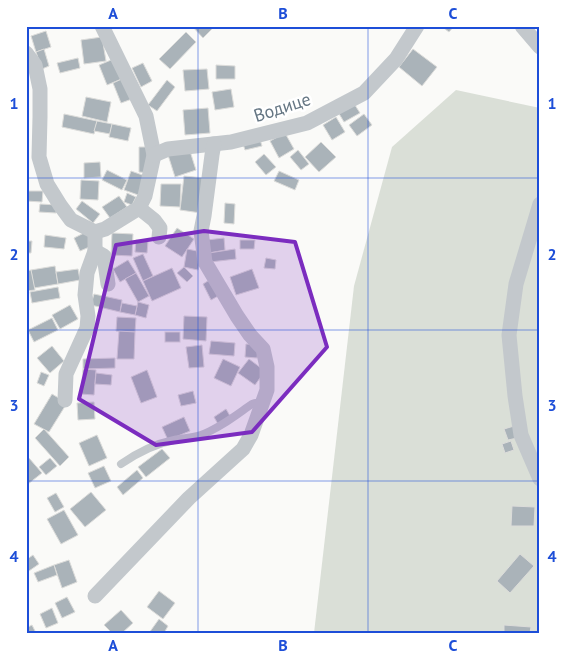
<svg xmlns="http://www.w3.org/2000/svg" width="566" height="659" viewBox="0 0 566 659" font-family="'PT Sans',sans-serif">
<style>
.green{fill:#dadfd7}
.building{fill:#aab3b9;stroke:#dcdcda}
.lines{fill:none;stroke-linecap:round;stroke-linejoin:round}
.service{stroke:#c3c8cc;stroke-width:8}
.minor{stroke:#c3c8cc;stroke-width:15}
.marked{fill:#7b2cbf;fill-opacity:0.2;stroke:#7b2cbf;stroke-width:4;stroke-linejoin:round}
.grid{fill:none;stroke:#1d4ed8;stroke-width:1;stroke-opacity:0.55}
.labels{text-anchor:middle;dominant-baseline:central;stroke-width:5;stroke-linejoin:round;paint-order:stroke}
.street-label{font-size:18px;fill:#657683;stroke:#fff}
.neatline{fill:none;stroke:#1d4ed8;stroke-width:2}
.grid-label{font-size:16px;text-anchor:middle;font-weight:bold;fill:#1d4ed8}
</style>
<rect width="100%" height="100%" fill="#fafaf8"/>
<path class="green" d="M456 90 540 108V633H314L354 286 392 147Z"/>
<g class="building">
<path d="M192 26H215L203 38Z"/>
<path d="M441 26H454L449 32Z"/>
<path d="M46 31 51 47 36 52 31 36Z"/>
<path d="M186 32 196 42 170 69 159 59Z"/>
<path d="M102 37 106 61 84 64 81 40Z"/>
<path d="M44 49 49 66 42 69 36 52Z"/>
<path d="M413 49 437 67 422 86 399 67Z"/>
<path d="M78 58 80 68 60 73 57 63Z"/>
<path d="M116 58 124 78 107 85 99 65Z"/>
<path d="M143 63 152 81 141 87 132 68Z"/>
<path d="M216 65 235 66V79H216Z"/>
<path d="M207 69 209 89 185 91 183 70Z"/>
<path d="M124 78 132 99 121 103 113 83Z"/>
<path d="M167 80 175 87 157 111 148 105Z"/>
<path d="M231 89 234 107 215 110 212 92Z"/>
<path d="M86 97 111 102 107 122 82 116Z"/>
<path d="M353 102 360 113 344 122 338 112Z"/>
<path d="M208 108 210 133 185 135 183 110Z"/>
<path d="M64 114 97 121 94 134 62 127Z"/>
<path d="M364 114 372 125 357 136 349 125Z"/>
<path d="M336 117 345 132 332 140 323 125Z"/>
<path d="M97 121 112 124 110 134 94 131Z"/>
<path d="M112 124 131 128 128 141 109 137Z"/>
<path d="M285 133 294 149 279 158 270 141Z"/>
<path d="M259 136 262 146 245 150 242 141Z"/>
<path d="M321 142 336 157 319 172 305 157Z"/>
<path d="M139 147H150V173L139 172Z"/>
<path d="M189 148 196 170 175 177 168 155Z"/>
<path d="M298 150 309 164 301 170 290 157Z"/>
<path d="M264 154 276 167 266 175 255 162Z"/>
<path d="M100 162 101 177 84 178V163Z"/>
<path d="M107 170 127 180 122 190 102 180Z"/>
<path d="M131 171 148 177 141 196 124 190Z"/>
<path d="M279 171 299 180 295 190 274 181Z"/>
<path d="M184 176 205 178 201 213 180 210Z"/>
<path d="M81 180 99 181 98 200 80 199Z"/>
<path d="M161 184H181L180 207 160 206Z"/>
<path d="M26 191H43L42 202 26 201Z"/>
<path d="M127 193 136 197 132 205 124 202Z"/>
<path d="M119 196 127 207 110 218 102 207Z"/>
<path d="M82 201 100 214 93 223 76 209Z"/>
<path d="M225 203 235 204 234 224 224 223Z"/>
<path d="M40 204 57 205 56 213 39 212Z"/>
<path d="M177 228 194 239 182 257 165 246Z"/>
<path d="M88 231 94 245 80 251 74 238Z"/>
<path d="M112 233 133 234 132 256 111 255Z"/>
<path d="M45 235 66 238 64 249 44 247Z"/>
<path d="M224 238 225 250 209 253 207 240Z"/>
<path d="M136 240 148 241 147 253 135 252Z"/>
<path d="M240 240H255L254 249H240Z"/>
<path d="M26 241H32L31 253H26Z"/>
<path d="M187 249 202 252 198 270 184 267Z"/>
<path d="M235 249 236 259 210 262 209 253Z"/>
<path d="M143 254 153 276 143 281 133 258Z"/>
<path d="M266 258 276 260 275 269 264 268Z"/>
<path d="M128 260 136 273 120 282 113 269Z"/>
<path d="M55 266 58 284 34 288 31 270Z"/>
<path d="M184 267 193 276 187 282 177 273Z"/>
<path d="M172 268 181 288 152 301 143 281Z"/>
<path d="M78 269 80 280 58 284 56 272Z"/>
<path d="M252 269 259 288 236 295 230 277Z"/>
<path d="M31 270 35 290 26 291V271Z"/>
<path d="M136 273 149 296 138 302 125 279Z"/>
<path d="M211 279 220 295 211 300 203 284Z"/>
<path d="M58 287 60 298 32 303 30 292Z"/>
<path d="M94 294 122 300 120 312 91 305Z"/>
<path d="M138 302 149 305 146 318 135 315Z"/>
<path d="M122 303 137 306 135 315 120 312Z"/>
<path d="M70 305 78 319 60 329 52 315Z"/>
<path d="M184 316 207 317 206 341 183 339Z"/>
<path d="M117 317 136 318 135 332 116 331Z"/>
<path d="M52 318 58 330 34 342 28 330Z"/>
<path d="M119 331 135 332 134 359H117Z"/>
<rect x="165" y="332" width="15" height="10"/>
<path d="M211 341 235 343 234 356 209 354Z"/>
<path d="M246 344 259 345 257 358 245 357Z"/>
<path d="M202 345 204 367 189 368 186 347Z"/>
<path d="M52 346 64 361 50 373 37 358Z"/>
<path d="M115 358V368L83 369V359Z"/>
<path d="M223 359 240 367 231 386 214 378Z"/>
<path d="M249 359 265 371 255 385 238 373Z"/>
<path d="M83 369 96 370 94 395 81 394Z"/>
<path d="M147 370 157 397 141 403 131 377Z"/>
<path d="M41 372 49 375 44 386 37 383Z"/>
<path d="M96 373 112 375 111 385 95 384Z"/>
<path d="M193 391 196 403 181 406 178 395Z"/>
<path d="M52 394 67 403 49 432 34 424Z"/>
<path d="M94 402 95 419 78 420 77 403Z"/>
<path d="M226 409 230 416 218 424 214 417Z"/>
<path d="M184 417 190 431 168 440 162 427Z"/>
<path d="M514 426 517 438 508 440 504 429Z"/>
<path d="M44 429 69 457 60 466 35 438Z"/>
<path d="M97 435 107 458 89 466 79 443Z"/>
<path d="M511 441 514 450 505 453 502 444Z"/>
<path d="M162 449 170 458 146 477 138 467Z"/>
<path d="M29 458 42 473 28 484 26 482V460Z"/>
<path d="M50 458 57 466 46 475 39 467Z"/>
<path d="M104 466 111 481 95 488 88 473Z"/>
<path d="M137 470 143 478 123 495 117 487Z"/>
<path d="M91 492 106 510 85 527 70 509Z"/>
<path d="M56 493 64 507 55 512 47 498Z"/>
<path d="M512 506 535 507 534 526H511Z"/>
<path d="M64 510 78 535 61 544 47 519Z"/>
<path d="M520 554 534 566 510 593 497 581Z"/>
<path d="M33 555 39 564 26 573V560Z"/>
<path d="M69 560 77 582 62 588 54 565Z"/>
<path d="M54 565 57 575 38 582 34 573Z"/>
<path d="M159 591 175 603 163 619 147 607Z"/>
<path d="M67 597 75 612 62 618 55 603Z"/>
<path d="M52 608 58 623 46 628 40 614Z"/>
<path d="M121 610 133 623 122 633H112L104 625Z"/>
<path d="M159 619 168 626 164 633H149Z"/>
<path d="M32 625 36 633H26V628Z"/>
<path d="M504 625 531 627 530 633H504Z"/>
</g>
<g class="lines">
<path class="service" d="M121 464C137 453 154 444 174 440 183 438 193 438 201 435 220 428 236 415 252 404L255 403H262"/>
<g class="minor">
<path d="M522 26 540 47"/>
<path d="M26 53 35 65 40 89V117L39 157 47 184 60 205 71 220 95 232 105 229 139 208 145 196 154 155 146 116 102 26"/>
<path d="M154 155 168 149 231 142 307 123 364 93 396 59 417 26"/>
<path d="M540 204 516 284 509 335 515 396 521 435 540 479"/>
<path d="M139 208 154 220 160 228 159 237"/>
<path d="M95 251 104 256 108 284"/>
<path d="M65 400 66 374 87 328 88 316 85 295 87 273 95 251V232"/>
<path d="M95 596 189 498 243 449 251 435 267 390V367L263 349 250 335 237 316 205 262 201 231 204 216 212 155 214 144"/>
</g>
</g>
<path class="marked" d="M204 231 295 242 327 347 252 432 156 445 79 399 116 245Z"/>
<path class="grid" d="M198 26V633M368 26V633M26 178H540M26 330H540M26 481H540"/>
<g class="labels">
<g class="street-label">
<text transform="translate(282 107) rotate(-18)">Водице</text>
</g>
</g>
<rect width="566" height="659" fill="none" stroke="#ffffff" stroke-width="55"/>
<rect x="28" y="28" width="510" height="604" class="neatline"/>
<g class="grid-label">
<text x="113" y="19">A</text>
<text x="283" y="19">B</text>
<text x="453" y="19">C</text>
<text x="14" y="109">1</text>
<text x="552" y="109">1</text>
<text x="14" y="260">2</text>
<text x="552" y="260">2</text>
<text x="14" y="411">3</text>
<text x="552" y="411">3</text>
<text x="14" y="562">4</text>
<text x="552" y="562">4</text>
<text x="113" y="651">A</text>
<text x="283" y="651">B</text>
<text x="453" y="651">C</text>
</g>
</svg>
